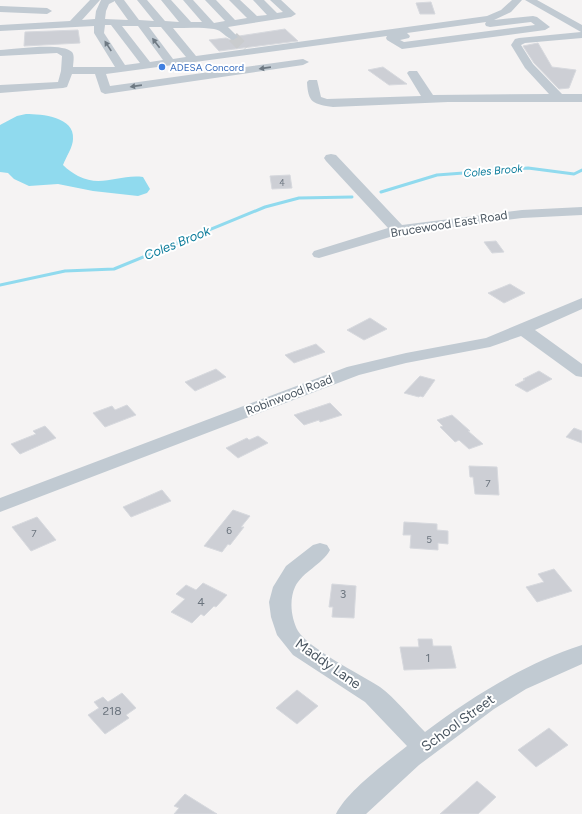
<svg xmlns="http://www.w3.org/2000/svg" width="582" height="814" viewBox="0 0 582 814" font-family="Figtree,sans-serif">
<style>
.water{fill:#90daee}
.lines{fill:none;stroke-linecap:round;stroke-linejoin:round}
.stream{stroke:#90daee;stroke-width:3}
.building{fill:#cdcfd5;stroke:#d7d9de}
.minor-tunnel{stroke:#caccce;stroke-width:11;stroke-dasharray:11 5.5;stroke-linecap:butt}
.minor{fill:#c1cad2;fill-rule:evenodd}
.oneway{fill:#6e7983}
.shop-dot{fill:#3f7fe0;stroke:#fff;stroke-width:1.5}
.labels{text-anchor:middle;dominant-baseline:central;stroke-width:4;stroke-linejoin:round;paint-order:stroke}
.far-number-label{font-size:9px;fill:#6b747e}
.far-shop-label{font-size:10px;fill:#366cbe;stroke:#fff;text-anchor:start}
.number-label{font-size:10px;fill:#6b747e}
.far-water-label{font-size:11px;font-style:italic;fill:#0c7c9b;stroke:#fff}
.street-label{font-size:12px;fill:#4a5661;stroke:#fff}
.near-number-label{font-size:12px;fill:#6b747e}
.water-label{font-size:13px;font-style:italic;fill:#0c7c9b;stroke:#fff}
.near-street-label{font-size:14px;fill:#4a5661;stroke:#fff}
</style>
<rect width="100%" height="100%" fill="#f5f3f3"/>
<path class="water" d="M26 114C42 114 75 117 73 139 73 147 66 157 63 165 68 170 73 173 78 176 101 188 119 174 143 177L150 189 147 193 138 196 93 191 58 184 29 186 14 179 8 173 0 172V125L17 116Z"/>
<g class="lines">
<g class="stream">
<path d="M381 192 437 175 528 168 574 174 582 170"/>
<path d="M0 285 65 271 114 269 265 207 299 198 352 197"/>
</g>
</g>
<g class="building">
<path d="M431 2 435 14H420L416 3Z"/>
<path d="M285 29 298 41 219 51 209 40 226 38 234 41 239 38V36Z"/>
<path d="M78 30 80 43 24 46 25 32Z"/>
<path d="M538 43 552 67 576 70 569 88 559 89 534 63 523 46Z"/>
<path d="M383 67 407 84 389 85 368 70Z"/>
<path d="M290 175 292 188 272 189 270 176Z"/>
<path d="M496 241 504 252 492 253 484 242Z"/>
<path d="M510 284 525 293 504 303 488 293Z"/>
<path d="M370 318 387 329 364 340 347 330Z"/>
<path d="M316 344 325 352 294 363 285 355Z"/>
<path d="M216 369 226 377 195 391 185 382Z"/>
<path d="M539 371 552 379 527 392 515 385 525 380 523 379Z"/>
<path d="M420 376 435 380 423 397 420 396 419 397 404 393Z"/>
<path d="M330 403 342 415 320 422 319 420 304 425 294 415Z"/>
<path d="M127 405 136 415 105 427 93 413 112 406 115 410Z"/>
<path d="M452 415 470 431H468L483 444 469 449 459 440 455 442 440 427 443 426 437 420Z"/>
<path d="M45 426 56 438 20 454 11 444 36 434 33 431Z"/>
<path d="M574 428 582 431V443L566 437Z"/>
<path d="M258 436 268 443 238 458 226 448 247 438 249 440Z"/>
<path d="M469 466 497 467 499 495 475 494 473 477H470Z"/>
<path d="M162 490 171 501 131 517 123 507Z"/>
<path d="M233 510 250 516 241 527H244L230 545 228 544 222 552 204 546Z"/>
<path d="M37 517 56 540 31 551 12 527Z"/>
<path d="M404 522 437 524V530L448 531V544L438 543V550L410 548 411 535H403Z"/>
<path d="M554 569 572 591 537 602 526 587 544 582 538 574Z"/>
<path d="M203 583 227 595 216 607 214 606 204 616 201 614 192 623 171 612 185 599 176 594 186 585 196 590Z"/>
<path d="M332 584 356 586 354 618 332 617 333 607H329Z"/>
<path d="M418 639H432L433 646H451L456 668 404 670 400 647H419Z"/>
<path d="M297 690 318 706 297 724 276 708Z"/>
<path d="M122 693 136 708 126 715 129 718 105 734 88 715 99 708 94 702 103 697 108 702Z"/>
<path d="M549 728 568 745 536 767 518 750Z"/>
<path d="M477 781 496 797 478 814H440Z"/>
<path d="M185 794 217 814H174L179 808 174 806Z"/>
</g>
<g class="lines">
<path class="minor-tunnel" d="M233 37 245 49"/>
<g class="minor">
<path d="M90 0H100L82 20 95 19 96 11 101 0H124L139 20 154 21 137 0H147L165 21 179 22 161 0H171L191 22H202L183 0H193L214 23 225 21 205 0H216L235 20 247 18 229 0H240L257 16 267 15 253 0H264L277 13 283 12 270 0H281L296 14 291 17 228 27 238 37 233 40C226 38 222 30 214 29 201 27 186 28 173 28L196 56 487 16 501 10 512 0H522L511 12 494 20 533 16 537 17 550 27 545 30 402 49 387 40 386 38 387 36 106 74 110 86 303 59 309 62 303 65 105 94 101 92 95 74H72L67 87 63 88 0 93V85L58 82 61 71 62 56 57 53 0 56V50C15 49 62 42 72 52 75 55 73 64 73 67H115L94 33V26L0 31V25L70 21ZM115 1V2L128 20 105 19 106 11 109 4ZM486 22 485 24 486 26 490 27 531 22 535 25 404 42 400 40 409 38 410 36 407 33ZM105 25H111L140 63 125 65 104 33ZM122 26H138L163 60 150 62ZM149 27H161L186 57 173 59Z"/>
<path d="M525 0H537L582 25V38L525 43 521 45 533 64 562 94H582V102H448L333 107C313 104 308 103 307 82L309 80H317L321 97 327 99 421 96 407 73 409 71H417L433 95 549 94 525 68 511 45 515 39 519 38 581 32Z"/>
<path d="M0 6 47 8 52 11 47 14 0 12Z"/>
<path d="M331 154 336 155 402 225 522 210 582 207V215L522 218 400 234 319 258 314 257 312 254 314 251 388 228 326 161 324 158 326 155Z"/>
<path d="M582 298V309L535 330 582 364V377L576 376 521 336 490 347 406 363 359 375 0 512V498L347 367 406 353 486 338Z"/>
<path d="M320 543 327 545 330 550C322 565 303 571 295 587 289 600 291 618 298 631 308 648 361 675 380 687 395 698 412 719 425 732 473 696 524 664 582 645V664L526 689 494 709 419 765 366 814H336C347 791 387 762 407 746L365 702 293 655 277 635 271 617 269 602 273 587 286 566 313 545Z"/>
</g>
</g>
<defs><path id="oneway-solid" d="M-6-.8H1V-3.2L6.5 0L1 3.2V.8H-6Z"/></defs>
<g class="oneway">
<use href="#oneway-solid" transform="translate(156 43) rotate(-127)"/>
<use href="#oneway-solid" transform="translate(108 46) rotate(-123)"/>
<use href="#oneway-solid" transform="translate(265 68) rotate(172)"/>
<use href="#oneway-solid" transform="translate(136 86) rotate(172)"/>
</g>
<circle class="shop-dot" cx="162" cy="67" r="4"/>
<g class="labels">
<g class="far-number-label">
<text x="282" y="182">4</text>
</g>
<g class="far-shop-label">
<text x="170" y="67">ADESA Concord</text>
</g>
<g class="number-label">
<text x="488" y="483">7</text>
<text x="229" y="530">6</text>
<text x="34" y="533">7</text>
<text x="429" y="539">5</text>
</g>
<g class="far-water-label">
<text transform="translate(493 171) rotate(-5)">Coles Brook</text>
</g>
<g class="street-label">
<text transform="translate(449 224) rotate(-9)">Brucewood East Road</text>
<text transform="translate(289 395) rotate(-21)">Robinwood Road</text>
</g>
<g class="near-number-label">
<text x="343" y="594">3</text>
<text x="201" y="602">4</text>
<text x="428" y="658">1</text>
<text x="112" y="711">218</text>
</g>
<g class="water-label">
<text transform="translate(177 243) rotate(-22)">Coles Brook</text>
</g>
<g class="near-street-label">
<text transform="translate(328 664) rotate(35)">Maddy Lane</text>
<text transform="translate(458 723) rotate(-36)">School Street</text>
</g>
</g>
</svg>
